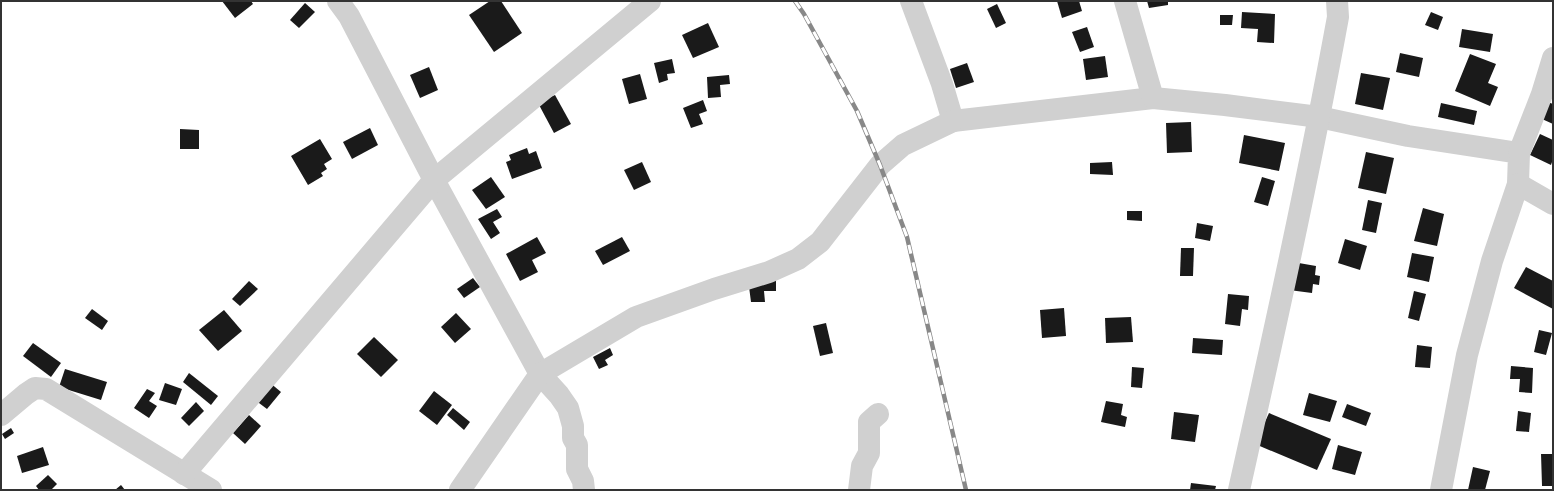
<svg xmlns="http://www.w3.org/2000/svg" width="1554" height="491" viewBox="0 0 1554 491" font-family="'Archivo Narrow',sans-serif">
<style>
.building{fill:#1a1a1a}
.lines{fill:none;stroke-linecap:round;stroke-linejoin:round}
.minor{stroke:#d0d0d0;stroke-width:22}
.rail-casing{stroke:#888;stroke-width:4.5}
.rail{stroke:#fff;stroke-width:3;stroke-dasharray:9;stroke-linecap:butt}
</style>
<rect width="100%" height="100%" fill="#fff"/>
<g class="building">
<path d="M222 1H251L253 4 235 18Z"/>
<path d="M490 1H501L522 33 494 52 469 15Z"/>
<path d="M1057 1H1079L1082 11 1062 18Z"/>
<path d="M1147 1H1168V5L1149 8Z"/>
<path d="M305 3 315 12 299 28 290 20Z"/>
<path d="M997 4 1006 23 996 28 987 9Z"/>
<path d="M1242 12 1275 14 1274 43 1257 42 1258 29 1241 28Z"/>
<path d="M1431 12 1443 17 1438 30 1425 25Z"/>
<path d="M1220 15H1233L1232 25H1220Z"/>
<path d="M708 23 719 47 693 58 682 35Z"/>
<path d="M1087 27 1094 47 1080 52 1072 32Z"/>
<path d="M1462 29 1493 34 1490 52 1459 47Z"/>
<path d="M1400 53 1423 58 1419 77 1396 72Z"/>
<path d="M1470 54 1496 64 1488 83 1498 87 1490 106 1455 91Z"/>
<path d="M1105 56 1108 77 1086 80 1083 59Z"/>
<path d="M672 59 675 73 667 74 668 80 659 83 654 63Z"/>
<path d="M967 63 974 82 956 88 950 69Z"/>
<path d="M429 67 438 90 420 98 410 75Z"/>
<path d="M1361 73 1390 78 1383 110 1355 104Z"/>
<path d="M640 74 647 99 629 104 622 79Z"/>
<path d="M729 75 730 84 720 85 721 97 708 98 707 77Z"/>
<path d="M555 95 571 124 554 133 538 103Z"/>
<path d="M703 100 707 111 699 114 703 124 691 128 683 108Z"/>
<path d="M1548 102 1553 104V124L1542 119Z"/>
<path d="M1441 103 1477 111 1474 125 1438 117Z"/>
<path d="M1191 122 1192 152 1167 153 1166 123Z"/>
<path d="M370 128 378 145 352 159 343 142Z"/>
<path d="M180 129 199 130V149H180Z"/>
<path d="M1540 134 1553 140V159L1551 165 1530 155Z"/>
<path d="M1244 135 1285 143 1279 171 1239 163Z"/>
<path d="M320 139 332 159 324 164 327 169 321 173 323 176 308 185 291 156Z"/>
<path d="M527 148 529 154 536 151 542 168 512 179 506 162 511 160 509 155Z"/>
<path d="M1366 152 1394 158 1386 194 1358 188Z"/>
<path d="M642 162 651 182 634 190 624 170Z"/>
<path d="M1112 162 1113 175 1090 174V163Z"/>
<path d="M491 177 505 197 486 209 472 190Z"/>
<path d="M1262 177 1275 181 1268 206 1254 202Z"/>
<path d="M1368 200 1382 203 1376 233 1362 230Z"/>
<path d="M1423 208 1444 214 1437 246 1414 241Z"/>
<path d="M497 209 502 217 493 222 500 233 491 239 478 219Z"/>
<path d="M1127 211H1142V221L1127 220Z"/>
<path d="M1197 223 1213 226 1210 241 1195 238Z"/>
<path d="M537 237 546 253 532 260 538 272 520 281 506 254Z"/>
<path d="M622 237 630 251 603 265 595 251Z"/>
<path d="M1345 239 1367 246 1360 270 1338 263Z"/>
<path d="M1181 248H1194L1193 276H1180Z"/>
<path d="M1412 253 1434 257 1429 282 1407 277Z"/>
<path d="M1293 262 1316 266 1315 275 1320 276 1319 285 1313 284 1312 293 1289 290Z"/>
<path d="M1526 267 1553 281V309L1514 288Z"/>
<path d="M473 278 480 287 464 298 457 289Z"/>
<path d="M748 279H776V291H764L765 302H751Z"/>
<path d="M249 281 258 289 240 306 232 299Z"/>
<path d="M1414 291 1426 294 1419 321 1408 318Z"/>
<path d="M1228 294 1249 296 1248 310 1242 309 1240 326 1225 324Z"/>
<path d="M1064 308 1066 336 1042 338 1040 310Z"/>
<path d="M92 309 108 321 102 330 85 318Z"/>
<path d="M224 310 242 331 218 351 199 330Z"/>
<path d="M456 313 471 329 455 343 441 327Z"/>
<path d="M1131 317 1133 342 1106 343 1105 318Z"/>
<path d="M826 323 833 353 820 356 813 326Z"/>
<path d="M1539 330 1552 333 1546 355 1534 352Z"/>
<path d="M374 337 398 360 381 377 357 354Z"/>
<path d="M1193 338 1223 340 1222 355 1192 353Z"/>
<path d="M33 343 61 363 51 377 23 356Z"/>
<path d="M1417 345 1432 347 1430 368 1415 367Z"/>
<path d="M610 348 613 355 605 360 608 365 599 369 593 357Z"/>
<path d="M1511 366 1533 368 1532 393 1519 392 1520 379H1510Z"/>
<path d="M1132 367 1144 368 1142 388 1131 387Z"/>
<path d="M65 369 107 382 101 400 59 387Z"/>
<path d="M189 373 218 396 211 405 183 382Z"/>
<path d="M269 382 281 392 267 409 255 400Z"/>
<path d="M165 383 182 389 176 405 159 400Z"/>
<path d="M147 389 155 393 149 401 157 406 149 418 134 408Z"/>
<path d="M434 391 452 405 437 425 419 411Z"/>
<path d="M1309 393 1337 401 1330 422 1303 415Z"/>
<path d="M1106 401 1123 404 1121 415 1127 417 1125 427 1101 422Z"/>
<path d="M196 402 204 411 189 426 181 418Z"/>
<path d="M1347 404 1371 413 1366 426 1342 417Z"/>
<path d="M453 408 470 422 464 430 447 415Z"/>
<path d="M1518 411 1531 413 1529 432 1516 431Z"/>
<path d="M1174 412 1199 415 1195 442 1171 439Z"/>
<path d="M1269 413 1331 439 1317 470 1255 444Z"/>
<path d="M249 415 261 426 245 444 233 433Z"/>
<path d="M11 428 14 433 5 439 2 434Z"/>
<path d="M1338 445 1362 452 1355 475 1332 469Z"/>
<path d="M43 447 49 465 22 473 17 456Z"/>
<path d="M1541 454H1553V486H1542Z"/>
<path d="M1473 467 1490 471 1485 490H1468Z"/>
<path d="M48 475 57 484 51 490H39L36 486Z"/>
<path d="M1191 483 1216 486 1215 490H1190Z"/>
<path d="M121 485 125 490H115Z"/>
</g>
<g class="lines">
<g class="minor">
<path d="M338 1 349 16 434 180 540 374 559 395 568 408 573 426V438L577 445V469L583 481 584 490"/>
<path d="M911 1 942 84 953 121 1153 98"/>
<path d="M1125 1 1153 98 1225 105 1319 117 1408 136 1519 153 1518 184"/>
<path d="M1519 153 1542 94 1553 58"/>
<path d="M1 415 26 394 35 388 46 389 211 490"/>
<path d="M184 474 434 180 650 1"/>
<path d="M460 490 540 374 636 317 714 289 769 272 798 259 820 242 880 165 903 145 953 121"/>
<path d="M859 490 862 466 869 453V422L878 414"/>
<path d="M1239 490C1274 333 1309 175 1338 17L1337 1"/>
<path d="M1441 490 1467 355 1492 261 1518 184 1553 204"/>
</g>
<g class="rail-casing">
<path id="rail" d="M795 1 804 14 857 111 880 165 907 237 966 490"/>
</g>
<use href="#rail" class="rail"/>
</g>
<rect width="1554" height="491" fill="none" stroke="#333333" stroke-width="4"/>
</svg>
